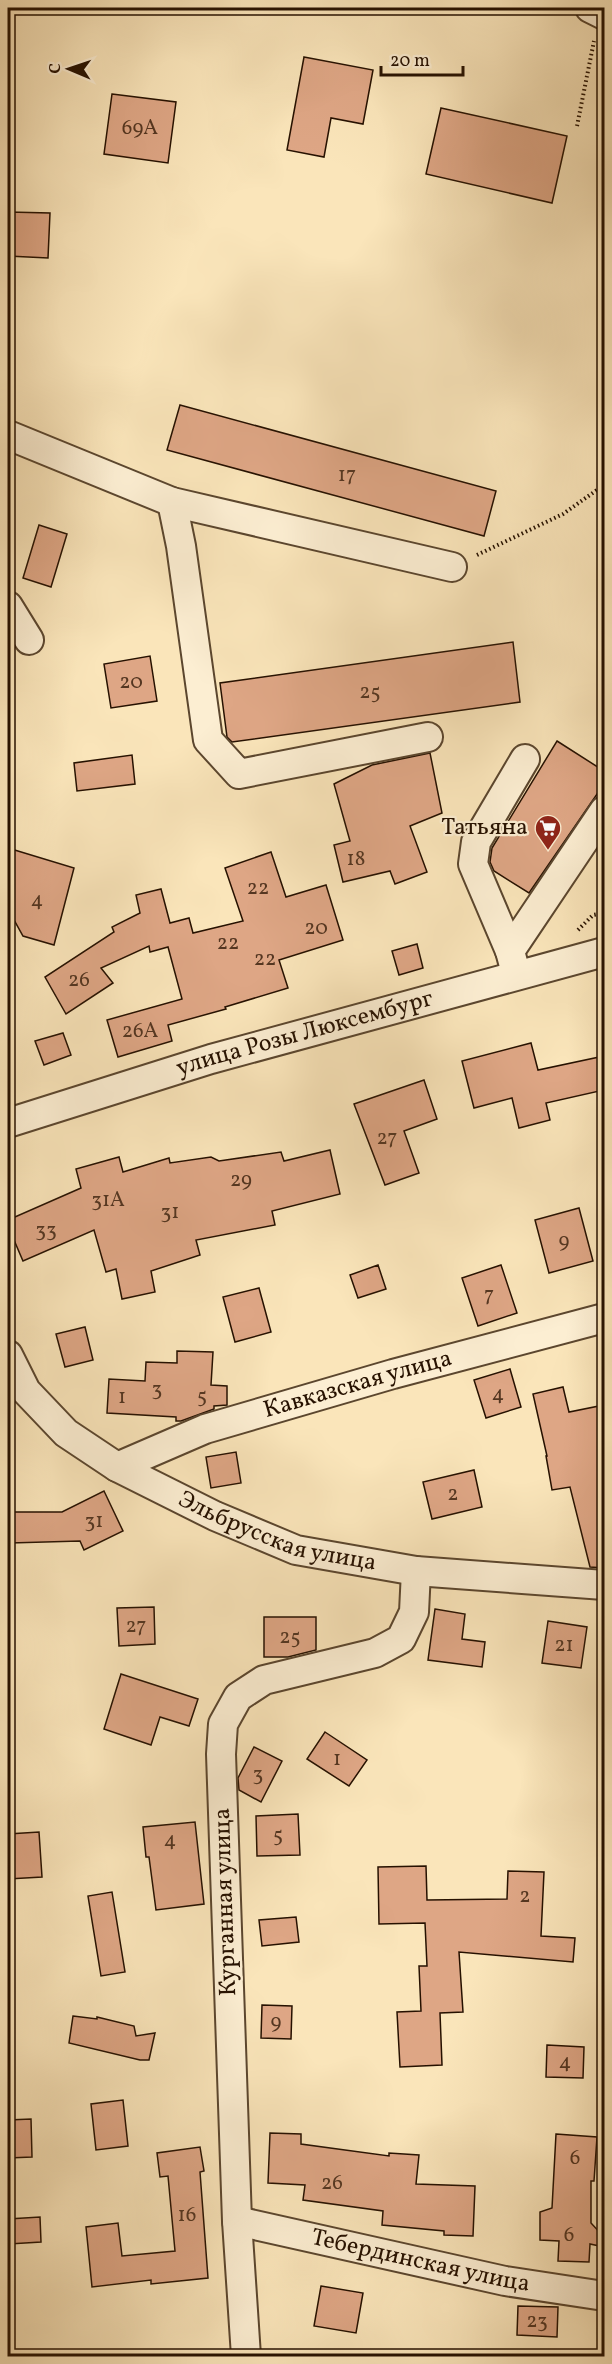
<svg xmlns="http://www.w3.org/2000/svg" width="612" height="2364" viewBox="0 0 612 2364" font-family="Vollkorn,serif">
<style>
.building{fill:#dea685;stroke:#261100;stroke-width:1.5}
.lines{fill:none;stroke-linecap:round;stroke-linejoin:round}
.minor-casing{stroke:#5b462e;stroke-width:32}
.path{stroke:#261100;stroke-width:4;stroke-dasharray:1.5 3;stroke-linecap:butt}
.minor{stroke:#fceed2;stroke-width:28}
.labels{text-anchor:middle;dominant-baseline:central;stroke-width:4.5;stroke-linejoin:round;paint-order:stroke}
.number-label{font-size:21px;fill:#543621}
.poi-label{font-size:24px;fill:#261100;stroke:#fceed2;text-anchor:end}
.street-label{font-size:24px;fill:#261100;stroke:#fceed2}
</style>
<rect width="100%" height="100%" fill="#fae5ba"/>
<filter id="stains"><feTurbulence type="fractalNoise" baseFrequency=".00333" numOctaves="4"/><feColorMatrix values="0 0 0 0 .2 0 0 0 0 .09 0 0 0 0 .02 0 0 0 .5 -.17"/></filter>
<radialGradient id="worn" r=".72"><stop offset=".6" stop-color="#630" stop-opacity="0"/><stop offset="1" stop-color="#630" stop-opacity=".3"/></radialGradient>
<g class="building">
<path d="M304 57 373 70 363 124 331 118 324 157 287 150Z"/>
<path d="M112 94 176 102 168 163 104 154Z"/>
<path d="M441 108 567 136 552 203 426 174Z"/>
<path d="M8 212 50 213 48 258 8 256Z"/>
<path d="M180 405 496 491 484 536 167 450Z"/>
<path d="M39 525 67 534 51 587 23 578Z"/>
<path d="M513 642 520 702 232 742 227 737 220 683Z"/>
<path d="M150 656 157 701 111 708 104 664Z"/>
<path d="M557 741 604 771V784L529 893 494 871 490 862 492 848Z"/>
<path d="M430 753 442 813 410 826 427 872 395 884 390 871 343 882 334 845 350 841 334 784 372 765Z"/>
<path d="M132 755 135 784 77 791 74 763Z"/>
<path d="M8 848 74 868 54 945 23 936 8 909Z"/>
<path d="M271 852 286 897 326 885 343 940 279 960 288 988 225 1007 226 1009 168 1025 172 1041 118 1057 107 1020 182 999 168 947 150 952 149 946 101 968 113 983 66 1014 45 977 114 932 112 927 140 913 136 895 161 889 170 923 189 918 193 933 243 921 225 868Z"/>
<path d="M417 944 423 968 399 975 392 951Z"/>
<path d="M63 1033 71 1055 44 1065 35 1041Z"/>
<path d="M531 1043 538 1070 604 1056V1090L546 1103 550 1120 519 1128 512 1098 474 1108 462 1061Z"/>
<path d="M424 1080 437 1119 404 1131 419 1173 385 1185 354 1104Z"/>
<path d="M330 1150 340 1194 272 1211 275 1225 196 1240 200 1255 151 1271 155 1292 122 1299 116 1269 106 1272 94 1230 23 1261 8 1226V1220L81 1188 76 1169 119 1157 123 1172 169 1158 170 1163 211 1157 219 1161 281 1152 284 1161Z"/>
<path d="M579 1208 593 1261 549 1273 535 1220Z"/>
<path d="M378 1265 386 1289 358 1298 350 1275Z"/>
<path d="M501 1265 517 1313 478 1326 462 1278Z"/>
<path d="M259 1288 271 1332 235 1342 223 1297Z"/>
<path d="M85 1327 93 1360 65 1367 56 1334Z"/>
<path d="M177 1351 213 1352 211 1385 227 1386V1405L214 1406V1409L181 1421H176V1417L107 1413 109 1379 145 1381 146 1362 177 1363Z"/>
<path d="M510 1369 521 1407 486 1418 474 1380Z"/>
<path d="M563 1387 569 1412 604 1405V1568L590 1567 570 1487 552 1490 546 1456H547L533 1394Z"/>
<path d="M236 1452 241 1483 211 1488 206 1457Z"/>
<path d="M474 1470 482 1507 432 1519 423 1482Z"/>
<path d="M104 1491 123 1531 84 1550 80 1541 10 1543 9 1512H62Z"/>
<path d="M154 1607 155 1644 119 1646 117 1608Z"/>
<path d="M435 1609 465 1614 462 1639 485 1642 482 1667 428 1660Z"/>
<path d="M264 1617H316V1650L288 1657H264Z"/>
<path d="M548 1621 587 1627 581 1668 542 1663Z"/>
<path d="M121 1674 198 1699 189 1726 160 1717 151 1745 104 1729Z"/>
<path d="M325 1732 367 1760 349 1786 307 1759Z"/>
<path d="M254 1747 282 1761 261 1802 239 1790 238 1778Z"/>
<path d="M298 1814 300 1855 257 1856 256 1816Z"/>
<path d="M195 1822 204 1904 156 1910 149 1857H146L143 1827Z"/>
<path d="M39 1832 42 1877 8 1879V1834Z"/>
<path d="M426 1866 427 1900 507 1899 508 1871 544 1872 541 1936 575 1938 573 1962 459 1952 463 2012 440 2013 442 2065 400 2067 397 2012 421 2011 419 1966H427L425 1923 379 1924 378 1867Z"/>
<path d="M112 1892 125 1972 101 1976 88 1896Z"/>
<path d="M296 1917 299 1942 262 1946 259 1920Z"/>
<path d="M262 2005 292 2006 291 2039 261 2038Z"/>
<path d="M73 2016 97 2019V2017L134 2026 136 2036 155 2033 149 2060H140L69 2043Z"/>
<path d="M547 2045 584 2047 583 2078 546 2077Z"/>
<path d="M123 2100 128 2146 96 2150 91 2104Z"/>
<path d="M31 2119 32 2157 8 2158V2120Z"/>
<path d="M270 2133 301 2134V2144L389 2156V2153L419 2155 416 2184 475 2186 473 2236 444 2235V2231L382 2225 383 2211 303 2200 305 2185 268 2183Z"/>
<path d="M556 2134 597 2137 594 2181H591V2223L604 2237V2247L590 2244 589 2262 558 2261 559 2241 540 2240V2212L552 2208Z"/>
<path d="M200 2147 204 2171 200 2172 208 2278 151 2284V2280L92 2287 86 2227 118 2223 122 2256 175 2251 168 2176 160 2177 157 2153Z"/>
<path d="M40 2217 41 2242 9 2244 8 2219Z"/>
<path d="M321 2286 363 2293 356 2333 314 2326Z"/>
<path d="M518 2306 558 2307 557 2337 517 2335Z"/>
</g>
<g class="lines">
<g class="minor-casing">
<g id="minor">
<path d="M590 8 604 15"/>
<path d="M8 435 172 502 452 567"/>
<path d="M172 502 181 546 208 740 239 774 428 737"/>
<path d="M8 606 29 640"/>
<path d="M510 951 473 864 476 842 525 759"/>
<path d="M514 966 510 951 604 811"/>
<path id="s1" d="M8 1123 211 1059 604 952"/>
<path id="s2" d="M8 1355 26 1391 66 1433 117 1467 215 1516 296 1550 416 1571 604 1585"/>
<path id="s3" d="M117 1467 205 1429 393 1374 604 1318"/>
<path id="s4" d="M237 2221 505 2281 604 2296"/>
<path d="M246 2356 237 2221 221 1754 223 1724 238 1697 264 1680 375 1653 401 1639 414 1612 416 1571"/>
</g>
</g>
<g class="path">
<path d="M577 126 594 41"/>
<path d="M477 555 563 514 604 485"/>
<path d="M578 930 593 915 604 913"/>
</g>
<use href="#minor" class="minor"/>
</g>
<defs>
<g id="supermarket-pin" transform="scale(1.35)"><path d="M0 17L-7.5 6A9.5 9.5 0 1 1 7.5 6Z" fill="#8f2418" stroke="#fceed2"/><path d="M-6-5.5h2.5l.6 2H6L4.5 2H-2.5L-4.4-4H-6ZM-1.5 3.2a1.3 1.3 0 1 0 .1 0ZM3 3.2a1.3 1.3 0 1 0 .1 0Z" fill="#fff"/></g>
</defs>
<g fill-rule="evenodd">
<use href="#supermarket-pin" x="548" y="828"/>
</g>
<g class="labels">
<g class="number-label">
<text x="140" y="128">69А</text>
<text x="347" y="475">17</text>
<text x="131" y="682">20</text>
<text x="370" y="692">25</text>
<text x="356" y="859">18</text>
<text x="258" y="888">22</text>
<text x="37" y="900">4</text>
<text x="316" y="928">20</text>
<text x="228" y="943">22</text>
<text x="265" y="959">22</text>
<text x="79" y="980">26</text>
<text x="140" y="1031">26А</text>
<text x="387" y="1138">27</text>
<text x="241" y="1180">29</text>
<text x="108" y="1200">31А</text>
<text x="170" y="1212">31</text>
<text x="46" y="1230">33</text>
<text x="564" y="1241">9</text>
<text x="489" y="1295">7</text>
<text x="157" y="1389">3</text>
<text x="498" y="1394">4</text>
<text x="202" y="1396">5</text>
<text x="122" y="1397">1</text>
<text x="453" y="1494">2</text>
<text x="94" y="1521">31</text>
<text x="136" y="1626">27</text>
<text x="290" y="1637">25</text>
<text x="564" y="1645">21</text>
<text x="337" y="1759">1</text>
<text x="258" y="1774">3</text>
<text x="278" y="1835">5</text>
<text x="170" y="1840">4</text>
<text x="525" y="1896">2</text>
<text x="276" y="2022">9</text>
<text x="565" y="2062">4</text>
<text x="575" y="2158">6</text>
<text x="332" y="2183">26</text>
<text x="187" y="2215">16</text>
<text x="569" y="2235">6</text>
<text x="537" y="2321">23</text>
</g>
<g class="poi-label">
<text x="528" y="828">Татьяна</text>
</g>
<g class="street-label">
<text stroke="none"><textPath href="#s1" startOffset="310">улица Розы Люксембург</textPath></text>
<text stroke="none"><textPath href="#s3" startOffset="255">Кавказская улица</textPath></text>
<text stroke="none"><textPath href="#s2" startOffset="334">Эльбрусская улица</textPath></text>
<text transform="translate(226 1902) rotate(-92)">Курганная улица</text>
<text stroke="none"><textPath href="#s4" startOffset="188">Тебердинская улица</textPath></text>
</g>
</g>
<rect width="612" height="2364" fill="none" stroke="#fae5ba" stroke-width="30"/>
<rect x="9" y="9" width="594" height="2346" fill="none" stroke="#261100" stroke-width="3"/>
<rect x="15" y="15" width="582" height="2334" fill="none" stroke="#261100" stroke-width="1.5"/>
<g transform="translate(69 69) rotate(272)" stroke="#fceed2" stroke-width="4.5" paint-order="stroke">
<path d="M0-4.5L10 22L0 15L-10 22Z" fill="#261100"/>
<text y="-9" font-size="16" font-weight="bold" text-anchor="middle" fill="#261100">С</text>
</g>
<path d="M381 66v9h82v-9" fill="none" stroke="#261100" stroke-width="3"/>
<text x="390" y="66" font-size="18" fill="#261100" stroke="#fceed2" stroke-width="4.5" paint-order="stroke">20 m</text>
<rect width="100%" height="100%" filter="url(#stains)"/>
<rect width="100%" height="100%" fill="url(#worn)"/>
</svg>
